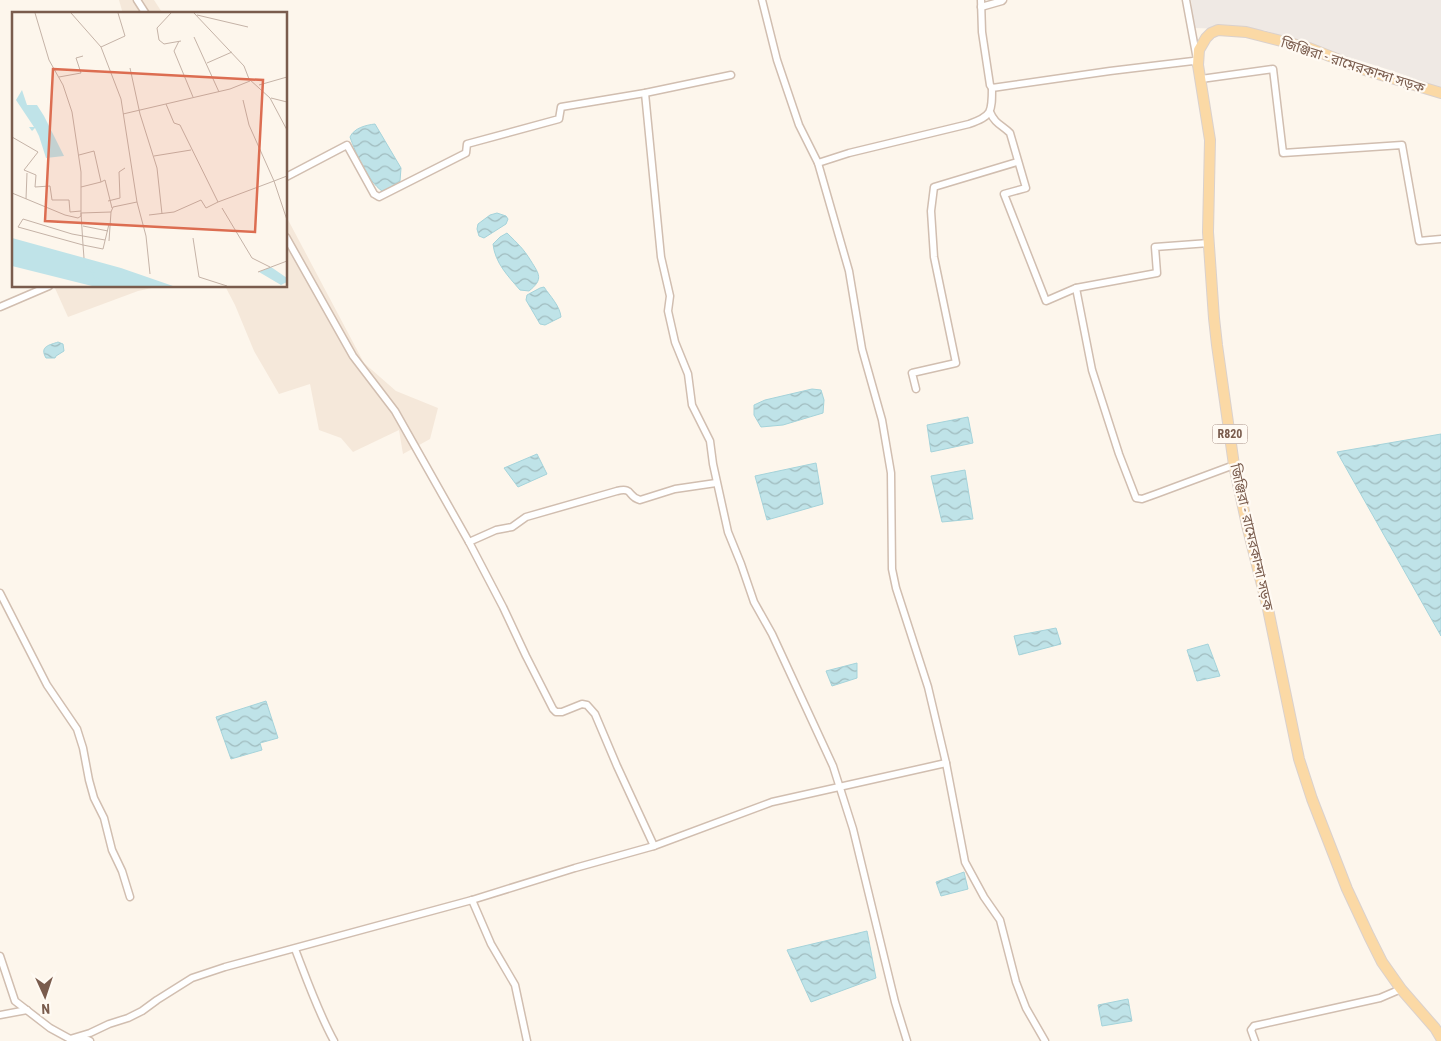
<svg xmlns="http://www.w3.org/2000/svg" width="1441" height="1041" viewBox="0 0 1441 1041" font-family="'Roboto Condensed','Noto Sans Bengali',sans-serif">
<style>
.residential{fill:#f5e8da}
.industrial{fill:#efe9e4}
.water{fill:url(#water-waves);stroke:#a5d3da}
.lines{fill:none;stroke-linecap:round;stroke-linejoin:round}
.minor-casing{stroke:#d1beb0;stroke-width:9}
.primary-casing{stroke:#dad1cd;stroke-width:12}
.minor{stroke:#fff;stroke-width:6}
.primary{stroke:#fbd9a5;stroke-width:10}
.labels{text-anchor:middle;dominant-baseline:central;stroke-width:4.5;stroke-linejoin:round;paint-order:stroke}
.shield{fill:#fffaf3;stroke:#a28b7f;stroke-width:1}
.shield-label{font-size:12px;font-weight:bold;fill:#7a5c4d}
.street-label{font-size:14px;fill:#7a5c4d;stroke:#fffaf3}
.inset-river{fill:none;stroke:#bfe3e8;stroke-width:2.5}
.inset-road{fill:none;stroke:#c5b3a7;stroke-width:1}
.view{fill:#dc6d51;fill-opacity:0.15;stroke:#dc6d51;stroke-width:2.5}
.inset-edge{fill:none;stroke:#7a5c4d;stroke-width:2.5}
</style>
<defs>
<pattern id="water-waves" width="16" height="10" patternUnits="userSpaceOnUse" patternTransform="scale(1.25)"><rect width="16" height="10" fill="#bfe3e8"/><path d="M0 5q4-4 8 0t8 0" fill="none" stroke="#a0bbbe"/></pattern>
</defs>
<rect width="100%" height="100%" fill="#fdf6ec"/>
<g class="residential">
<path d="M119 0H154L163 14H123Z"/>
<path d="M286 216 364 363 396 391 438 408 430 439 403 454 399 430 353 452 341 438 319 430 310 384 279 394 254 351 235 305 225 286H286Z"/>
<path d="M54 286H161L138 291 68 317Z"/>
</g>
<path class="industrial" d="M1191 0H1441V88L1396 72 1264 30 1194 28Z"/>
<g class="water">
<path d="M375 124 401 168 400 181 391 187 382 191C368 181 356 154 350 137 354 128 366 125 375 124Z"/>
<path d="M497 213 506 216 508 219 506 224 484 238 479 236 477 229 478 224 490 215Z"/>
<path d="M507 233C518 244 523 248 531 261 539 274 544 279 529 291L520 290C508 276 495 263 493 244L500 237Z"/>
<path d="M544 287C550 296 560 306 561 317L545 325 540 324 526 300 527 295 540 288Z"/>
<path d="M58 342 63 344 64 351 56 356 55 358H46C39 346 50 345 58 342Z"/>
<path d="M812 389 821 390 824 400 823 413 783 425 761 427 754 415V405L765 400Z"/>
<path d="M968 417 973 443 931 452 927 425Z"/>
<path d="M1441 434V636L1337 452Z"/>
<path d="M537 454 547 474 518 487 504 468Z"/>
<path d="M816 463 823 504 767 520 755 476Z"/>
<path d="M965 470 973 519 942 522 931 476Z"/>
<path d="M1056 628 1061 644 1019 655 1014 636Z"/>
<path d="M1208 644 1220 676 1197 681 1187 650Z"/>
<path d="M857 663V678L832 686 826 671Z"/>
<path d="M266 701 278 738 260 743 262 750 231 759 216 717Z"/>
<path d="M964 872 968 889 941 896 936 882Z"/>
<path d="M867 931 876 978 811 1002 787 950Z"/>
<path d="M1128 999 1132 1021 1102 1026 1098 1005Z"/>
</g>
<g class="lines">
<g class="minor-casing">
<g id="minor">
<path d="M137 0 146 14"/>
<path d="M762 0 777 60 799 125 818 163"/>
<path d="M981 0 982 32 990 85 992 88"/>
<path d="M981 7 1002 1 1003 0"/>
<path d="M1201 79 1273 69 1283 153 1402 145 1419 241 1441 239"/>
<path d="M645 93 661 257 670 296 668 311 675 342 688 374 692 405 710 441 713 464 728 532 741 564 754 602 772 634 833 766 853 829 895 1002 907 1041"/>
<path d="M990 112C995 124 1002 125 1010 133L1026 188 1004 194 1046 301 1076 288 1092 370 1119 454 1136 498 1142 499 1156 494 1234 465"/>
<path d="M286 177 347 145 374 194 379 197 466 153 467 144 559 119 561 107 645 93 731 75"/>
<path d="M286 237 353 356 395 411 469 542 503 607 526 656 553 709 556 712H562L582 704 587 705 595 714 617 766 654 846"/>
<path d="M1076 288 1157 273 1155 247 1209 243"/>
<path d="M0 307 49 286"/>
<path d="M916 389 912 373 956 363 934 257 931 211 934 187 1017 162"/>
<path d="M469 542 496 530 512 527 526 517 617 491C634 487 627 497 640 500L675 489 716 483"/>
<path d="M0 593 47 685 77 729 83 748 89 780 94 798 104 818 112 850 122 871 130 897"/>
<path d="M472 900 491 944 515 985 527 1041"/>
<path d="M295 949C307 980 318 1012 334 1041"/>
<path d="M0 956 15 1001 50 1028 70 1039 88 1040 90 1041"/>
<path d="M0 1015 27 1010"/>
<path d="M70 1039 90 1033 109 1024 128 1018 142 1011 157 1000 192 978 225 967 472 900 575 868 654 846 772 802 946 763"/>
<path d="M1045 1041 1026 1008 1016 982 1000 920 984 897 965 862 946 763 928 687 896 588 892 569 891 473 882 420 862 349 849 271 818 163 849 153 969 124C992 116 992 112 992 88L1110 71 1193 61 1198 65 1186 0"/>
<path d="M1255 1041 1251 1030 1254 1026 1380 998 1401 989"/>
</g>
</g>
<g class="primary-casing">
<path id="primary" d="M1441 93 1365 70 1309 48 1246 32 1218 30 1211 33 1206 38 1199 50 1198 65 1210 140 1208 232 1214 318 1217 345 1234 465 1247 525 1268 609 1299 759 1312 799 1347 889 1369 936 1382 962 1401 989 1435 1028 1441 1038"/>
</g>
<use href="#minor" class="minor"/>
<use href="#primary" class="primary"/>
</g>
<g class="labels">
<rect class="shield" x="1212.5" y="424.5" width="35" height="19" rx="4"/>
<g class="shield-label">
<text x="1230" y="434">R820</text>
</g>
<g class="street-label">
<text transform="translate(1353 65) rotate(18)">জিঞ্জিরা - রামেরকান্দা সড়ক</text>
<text transform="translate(1252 537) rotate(77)">জিঞ্জিরা - রামেরকান্দা সড়ক</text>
</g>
</g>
<g transform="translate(12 12)">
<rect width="275" height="275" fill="#fdf6ec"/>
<path d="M10 78 15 93H25L32 104 52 144 34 146 27 124 23 116 20 119 17 115H22L4 88ZM0 226 109 256 161 274H80L0 254ZM259 255 275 266V270L269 273 247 260Z" fill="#bfe3e8"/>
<path class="inset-river" d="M72 247 89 274"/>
<path class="inset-road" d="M59 1 89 35 109 87 125 190 101 195 99 200 69 201 71 233 91 237 97 212H100M159 1 145 16 147 28 152 32 169 29M182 1 232 54 237 67 258 86 275 118M185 3 236 15M182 25 207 80M167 29 162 39 181 85M89 35 113 24 106 1M195 51 220 40M118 56 128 102 145 156 150 202M47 65 69 61 64 46 71 44M247 73 275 65M259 86 275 90M154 92 162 111 168 113 206 190 262 169 237 113 231 88M111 102 218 77 238 69M0 125 26 140 12 158 24 163 23 175 38 174 40 188H57L58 200 69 199M67 143 82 139 89 170 93 168 100 196M142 144 179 138M275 164 262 169 275 208M69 175 89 170M0 181 53 203 66 206 69 204V160L60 100 51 73 37 48 23 1M14 187 15 161M96 189 108 186 107 160 113 156M125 190 134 224 138 262M210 196 240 246 258 255M137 203 162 200 189 188 194 196 206 190M71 214 96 219M181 226 187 265 215 274M97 229 99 200M72 246 71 233 6 215 11 207 60 222 93 228M246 260 275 249"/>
<path class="view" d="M41 57 251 68 243 220 33 209Z"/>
<rect width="275" height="275" class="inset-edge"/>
</g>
<g transform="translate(45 996) rotate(177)" stroke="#fffaf3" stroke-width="4" paint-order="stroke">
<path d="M0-4L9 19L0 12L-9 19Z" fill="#7a5c4d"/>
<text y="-8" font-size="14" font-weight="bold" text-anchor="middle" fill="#7a5c4d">N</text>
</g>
</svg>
